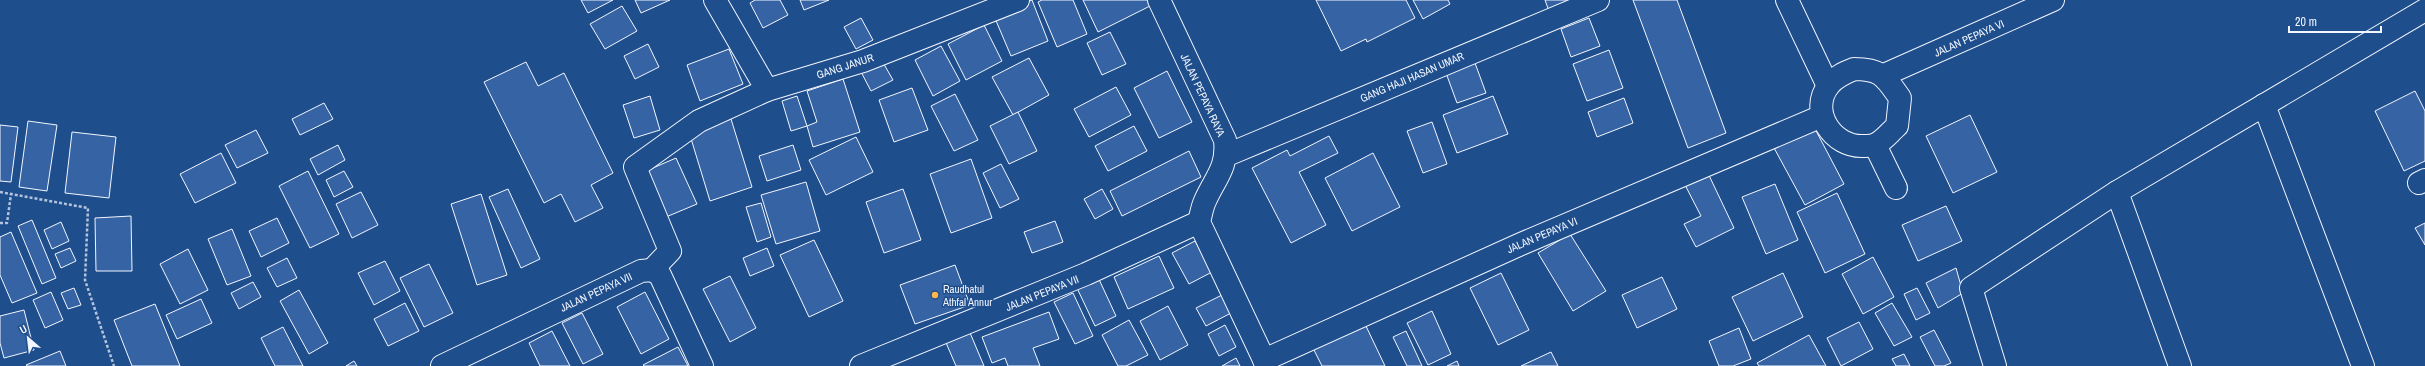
<svg xmlns="http://www.w3.org/2000/svg" width="2425" height="366" viewBox="0 0 2425 366" font-family="'Archivo Narrow',sans-serif">
<style>
.building{fill:#3563a3;stroke:#f2f6ff}
.lines{fill:none;stroke-linecap:round;stroke-linejoin:round}
.minor-casing{stroke:#f2f6ff;stroke-width:24}
.path{stroke:#b3c4dc;stroke-width:2.5;stroke-dasharray:3 2;stroke-linecap:butt}
.minor{stroke:#1f4e8c;stroke-width:22}
.poi-dot{fill:#ffb74d;stroke:#1f4e8c;stroke-width:1.5}
.labels{text-anchor:middle;dominant-baseline:central;stroke-width:3;stroke-linejoin:round;paint-order:stroke}
.street-label{font-size:11px;fill:#f2f6ff;stroke:#1f4e8c}
.poi-label{font-size:11px;fill:#f2f6ff;stroke:#1f4e8c;text-anchor:start}
</style>
<rect width="100%" height="100%" fill="#1f4e8c"/>
<g class="building">
<path d="M581 0H613L588 13Z"/>
<path d="M635 0H670L641 13Z"/>
<path d="M755 0H780L788 15 763 28 750 3Z"/>
<path d="M800 0H829L804 10Z"/>
<path d="M1032 0 1048 41 1011 56 994 16Z"/>
<path d="M1042 0H1073L1087 34 1057 47 1038 2Z"/>
<path d="M1083 0H1152L1154 4 1098 32Z"/>
<path d="M1316 0H1406L1415 18 1367 42 1366 39 1341 51Z"/>
<path d="M1413 0H1448L1450 4 1423 19Z"/>
<path d="M1545 0H1583L1550 14Z"/>
<path d="M1633 0H1677L1726 133 1688 148Z"/>
<path d="M622 6 637 31 605 49 590 24Z"/>
<path d="M861 18 873 40 856 49 844 27Z"/>
<path d="M1589 18 1600 46 1571 57 1561 29Z"/>
<path d="M984 25 1002 61 966 80 948 44Z"/>
<path d="M1110 32 1126 64 1102 75 1087 43Z"/>
<path d="M648 44 659 67 635 79 624 56Z"/>
<path d="M941 46 960 81 933 96 915 60Z"/>
<path d="M729 49 743 84 700 101 687 65Z"/>
<path d="M1609 50 1623 88 1587 101 1573 64Z"/>
<path d="M1029 58 1049 95 1013 115 992 77Z"/>
<path d="M881 59 893 80 871 91 860 70Z"/>
<path d="M526 62 538 86 564 73 613 173 591 185 603 208 575 222 561 194 544 203 484 82Z"/>
<path d="M1475 63 1486 93 1457 103 1446 73Z"/>
<path d="M1167 71 1192 122 1159 138 1134 88Z"/>
<path d="M843 79 860 132 813 147 807 126 817 122 807 91Z"/>
<path d="M1116 87 1131 115 1089 137 1074 109Z"/>
<path d="M912 88 928 130 894 142 879 100Z"/>
<path d="M2415 91 2425 111V161L2404 171 2375 111Z"/>
<path d="M955 94 978 140 954 151 931 106Z"/>
<path d="M650 96 660 130 634 138 623 105Z"/>
<path d="M797 96 807 126 791 131 782 101Z"/>
<path d="M1493 96 1508 134 1457 153 1443 115Z"/>
<path d="M1624 98 1633 123 1597 137 1588 112Z"/>
<path d="M324 103 333 119 300 135 292 119Z"/>
<path d="M1018 112 1037 151 1009 164 990 126Z"/>
<path d="M1970 115 1997 172 1953 193 1926 136Z"/>
<path d="M731 119 752 187 710 201 689 132Z"/>
<path d="M28 121 57 125 47 191 19 187Z"/>
<path d="M1432 122 1447 164 1423 173 1407 131Z"/>
<path d="M0 125 18 127 11 182 0 181Z"/>
<path d="M1813 125 1844 184 1805 205 1773 146Z"/>
<path d="M1134 126 1147 151 1108 171 1095 146Z"/>
<path d="M256 130 268 153 237 168 225 145Z"/>
<path d="M72 132 116 137 109 198 65 193Z"/>
<path d="M1329 136 1338 153 1299 172 1326 225 1291 243 1252 168 1287 150 1290 156Z"/>
<path d="M856 137 873 172 826 195 809 160Z"/>
<path d="M338 145 345 160 318 175 310 159Z"/>
<path d="M793 145 801 170 767 181 759 156Z"/>
<path d="M1189 151 1201 177 1122 216 1110 191Z"/>
<path d="M221 153 236 183 195 203 180 174Z"/>
<path d="M1373 153 1400 207 1352 231 1325 178Z"/>
<path d="M676 158 697 204 666 217 646 171Z"/>
<path d="M971 159 992 218 951 233 930 174Z"/>
<path d="M1001 164 1019 199 1000 208 983 173Z"/>
<path d="M1706 169 1734 228 1696 247 1684 224 1701 216 1683 181Z"/>
<path d="M308 171 339 234 310 248 279 186Z"/>
<path d="M344 171 353 187 334 197 326 180Z"/>
<path d="M806 182 820 231 776 244 761 195Z"/>
<path d="M1775 184 1798 240 1766 254 1742 197Z"/>
<path d="M508 189 540 259 521 268 489 197Z"/>
<path d="M903 189 921 240 884 253 866 202Z"/>
<path d="M1102 189 1113 209 1095 219 1084 199Z"/>
<path d="M361 192 378 225 352 238 336 204Z"/>
<path d="M1837 193 1865 254 1825 273 1797 212Z"/>
<path d="M481 194 507 275 477 285 451 204Z"/>
<path d="M761 203 771 237 757 242 746 207Z"/>
<path d="M1946 206 1962 241 1918 261 1902 225Z"/>
<path d="M131 216 132 271H96L95 218Z"/>
<path d="M277 218 289 243 261 257 249 231Z"/>
<path d="M32 220 56 278 42 284 18 226Z"/>
<path d="M1055 221 1063 242 1032 253 1024 232Z"/>
<path d="M61 222 69 241 52 249 44 230Z"/>
<path d="M2425 223V245L2415 228Z"/>
<path d="M232 229 251 276 227 285 208 239Z"/>
<path d="M11 232 37 293 12 303 0 275V237Z"/>
<path d="M1570 234 1606 291 1573 311 1538 253Z"/>
<path d="M814 240 843 301 809 317 780 255Z"/>
<path d="M1195 241 1212 272 1189 284 1172 253Z"/>
<path d="M70 248 76 261 61 268 55 254Z"/>
<path d="M767 248 774 266 750 276 743 258Z"/>
<path d="M188 249 208 290 180 304 160 264Z"/>
<path d="M1159 256 1174 288 1128 309 1114 277Z"/>
<path d="M1873 257 1894 297 1863 314 1842 274Z"/>
<path d="M287 258 297 278 277 287 267 268Z"/>
<path d="M385 261 400 291 374 305 358 273Z"/>
<path d="M429 264 453 313 424 327 400 278Z"/>
<path d="M955 265 970 305 915 324 900 285Z"/>
<path d="M1956 268 1963 293 1938 308 1926 283Z"/>
<path d="M1501 273 1529 330 1498 345 1470 288Z"/>
<path d="M1783 273 1803 317 1753 341 1732 297Z"/>
<path d="M1097 275 1116 316 1095 326 1076 286Z"/>
<path d="M730 276 756 328 730 342 703 289Z"/>
<path d="M1662 277 1677 309 1637 328 1622 295Z"/>
<path d="M253 282 261 297 239 309 231 293Z"/>
<path d="M74 288 81 305 68 309 61 293Z"/>
<path d="M1917 288 1930 313 1916 320 1904 294Z"/>
<path d="M299 290 328 343 309 354 280 301Z"/>
<path d="M51 292 63 320 45 328 33 300Z"/>
<path d="M645 292 669 339 641 354 617 307Z"/>
<path d="M1073 293 1093 336 1075 344 1054 302Z"/>
<path d="M1222 295 1231 313 1206 326 1196 308Z"/>
<path d="M201 299 212 323 177 339 166 315Z"/>
<path d="M405 303 419 331 388 346 374 319Z"/>
<path d="M1892 303 1912 337 1894 346 1875 313Z"/>
<path d="M155 304 180 366H132L114 320Z"/>
<path d="M1168 306 1188 345 1160 360 1140 321Z"/>
<path d="M24 310 34 350 4 358 0 343V316Z"/>
<path d="M1432 311 1451 354 1428 365 1407 323Z"/>
<path d="M1049 312 1059 339 1033 348 1040 366H1008L1005 358 992 363 982 337Z"/>
<path d="M582 313 603 354 583 364 562 323Z"/>
<path d="M1129 320 1148 355 1126 366H1118L1102 335Z"/>
<path d="M1859 322 1873 349 1841 366 1827 338Z"/>
<path d="M1365 324 1385 366H1322L1313 348Z"/>
<path d="M1225 325 1236 347 1219 356 1208 334Z"/>
<path d="M283 327 303 366H275L261 338Z"/>
<path d="M968 328 984 366H956L944 338Z"/>
<path d="M1739 328 1751 359 1733 366H1719L1709 341Z"/>
<path d="M1934 330 1951 363 1944 366H1935L1920 337Z"/>
<path d="M552 331 570 366H540L529 343Z"/>
<path d="M1406 331 1422 366H1407L1393 337Z"/>
<path d="M1809 335 1826 366H1759L1757 363Z"/>
<path d="M678 347 688 366H644L643 365Z"/>
<path d="M60 351 66 366H27L26 365Z"/>
<path d="M1551 352 1558 366H1521Z"/>
<path d="M1904 354 1910 366H1896L1892 359Z"/>
<path d="M1236 358 1240 366H1222Z"/>
<path d="M354 361 357 366H346Z"/>
<path d="M1457 361 1459 366H1447Z"/>
</g>
<g class="lines">
<g class="minor-casing">
<g id="minor">
<path d="M715 0 767 90"/>
<path d="M1159 0 1225 140C1228 168 1215 178 1205 201 1202 207 1201 215 1199 222L1267 366"/>
<path d="M1787 0 1828 86"/>
<path d="M1854 69C1882 69 1885 77 1900 98L1897 126C1890 132 1883 141 1876 144 1873 146 1867 146 1864 146 1833 148 1808 111 1829 85 1835 77 1844 73 1854 69Z"/>
<path d="M1884 75 2053 0"/>
<path d="M2264 105 2363 366"/>
<path d="M1875 145 1896 188"/>
<path d="M1227 155 1598 0"/>
<path d="M2419 183 2425 180"/>
<path d="M2117 192 2180 366"/>
<path d="M652 270 670 251 635 167 699 121 767 90 863 61 1018 0"/>
<path d="M1264 360 1521 244 1822 116"/>
<path d="M442 366 641 271 652 270 660 275 702 366"/>
<path d="M861 366 1086 274 1199 222"/>
<path d="M1995 366 1971 288 2117 192 2425 10"/>
</g>
</g>
<g class="path">
<path d="M0 192 88 208 85 280 114 366"/>
<path d="M0 223H7L11 194"/>
</g>
<use href="#minor" class="minor"/>
</g>
<circle class="poi-dot" cx="935" cy="295" r="4"/>
<g class="labels">
<g class="street-label">
<text transform="translate(1969 38) rotate(-24)">JALAN PEPAYA VI</text>
<text transform="translate(845 66) rotate(-18)">GANG JANUR</text>
<text transform="translate(1412 77) rotate(-23)">GANG HAJI HASAN UMAR</text>
<text transform="translate(1203 95) rotate(65)">JALAN PEPAYA RAYA</text>
<text transform="translate(1542 235) rotate(-23)">JALAN PEPAYA VI</text>
<text transform="translate(596 292) rotate(-25)">JALAN PEPAYA VII</text>
<text transform="translate(1042 293) rotate(-22)">JALAN PEPAYA VII</text>
</g>
<g class="poi-label">
<text x="943" y="289">Raudhatul<tspan x="943" dy="13">Athfal Annur</tspan></text>
</g>
</g>
<g transform="translate(28 338) rotate(332)" stroke="#1f4e8c" stroke-width="3" paint-order="stroke">
<path d="M0-3L7 15L0 10L-7 15Z" fill="#f2f6ff"/>
<text y="-6" font-size="11" font-weight="bold" text-anchor="middle" fill="#f2f6ff">U</text>
</g>
<path d="M2289 26v6h92v-6" fill="none" stroke="#f2f6ff" stroke-width="2"/>
<text x="2295" y="26" font-size="12" fill="#f2f6ff" stroke="#1f4e8c" stroke-width="3" paint-order="stroke">20 m</text>
</svg>
